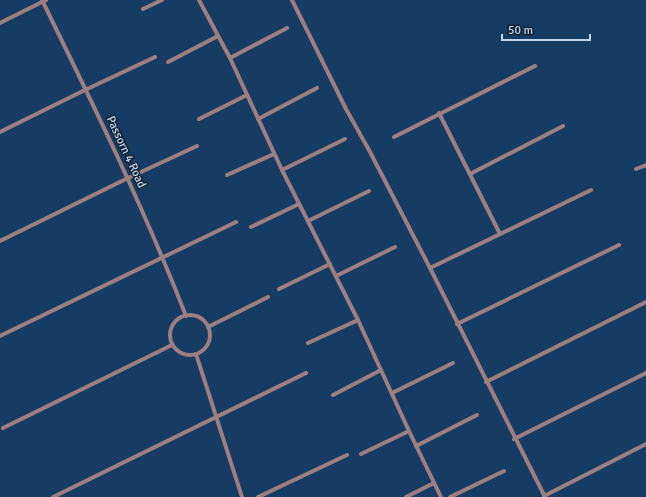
<svg xmlns="http://www.w3.org/2000/svg" width="646" height="497" viewBox="0 0 646 497" font-family="Signika,sans-serif">
<style>
.lines{fill:none;stroke-linecap:round;stroke-linejoin:round}
.street{stroke:#9d7f82;stroke-width:4}
.labels{text-anchor:middle;dominant-baseline:central;stroke-width:3;stroke-linejoin:round;paint-order:stroke}
.street-label{font-size:12px;fill:#c0d5ed;stroke:#132335}
</style>
<rect width="100%" height="100%" fill="#173c64"/>
<g class="lines">
<g class="street">
<path d="M42 0C93 104 144 208 186 316"/>
<path d="M199 0 230 58 282 170 358 320 409 431 441 497"/>
<path d="M292 0 346 109 369 150 430 268 545 497"/>
<path d="M143 9 162 0"/>
<path d="M0 23 46 0"/>
<path d="M230 58 287 28"/>
<path d="M168 62 218 36"/>
<path d="M439 113 500 234"/>
<path d="M199 119 247 95"/>
<path d="M258 119 317 88"/>
<path d="M0 132 85 90 155 57"/>
<path d="M394 137 535 66"/>
<path d="M636 169 646 165"/>
<path d="M282 170 345 139"/>
<path d="M470 174 563 126"/>
<path d="M227 175 274 154"/>
<path d="M308 221 369 191"/>
<path d="M251 227 299 204"/>
<path d="M0 241 128 178 197 146"/>
<path d="M430 268 591 190"/>
<path d="M336 276 395 247"/>
<path d="M279 289 330 264"/>
<circle cx="190" cy="335" r="20"/>
<path d="M457 324 619 245"/>
<path d="M208 327 268 297"/>
<path d="M0 336 236 222"/>
<path d="M308 343 358 320"/>
<path d="M196 354 242 497"/>
<path d="M486 382 646 302"/>
<path d="M392 393 453 363"/>
<path d="M333 395 381 370"/>
<path d="M3 428 172 345"/>
<path d="M514 439 646 373"/>
<path d="M416 446 477 415"/>
<path d="M361 454 409 431"/>
<path d="M544 496 646 444"/>
<path d="M53 497 306 373"/>
<path d="M258 497 347 455"/>
<path d="M406 497 434 483"/>
<path d="M450 497 504 471"/>
</g>
</g>
<g class="labels">
<g class="street-label">
<text transform="translate(126 152) rotate(65)">Passorn 4 Road</text>
</g>
</g>
<path d="M502 34v6h88v-6" fill="none" stroke="#c0d5ed" stroke-width="2"/>
<text x="508" y="34" font-size="12" fill="#c0d5ed" stroke="#132335" stroke-width="3" paint-order="stroke">50 m</text>
</svg>
